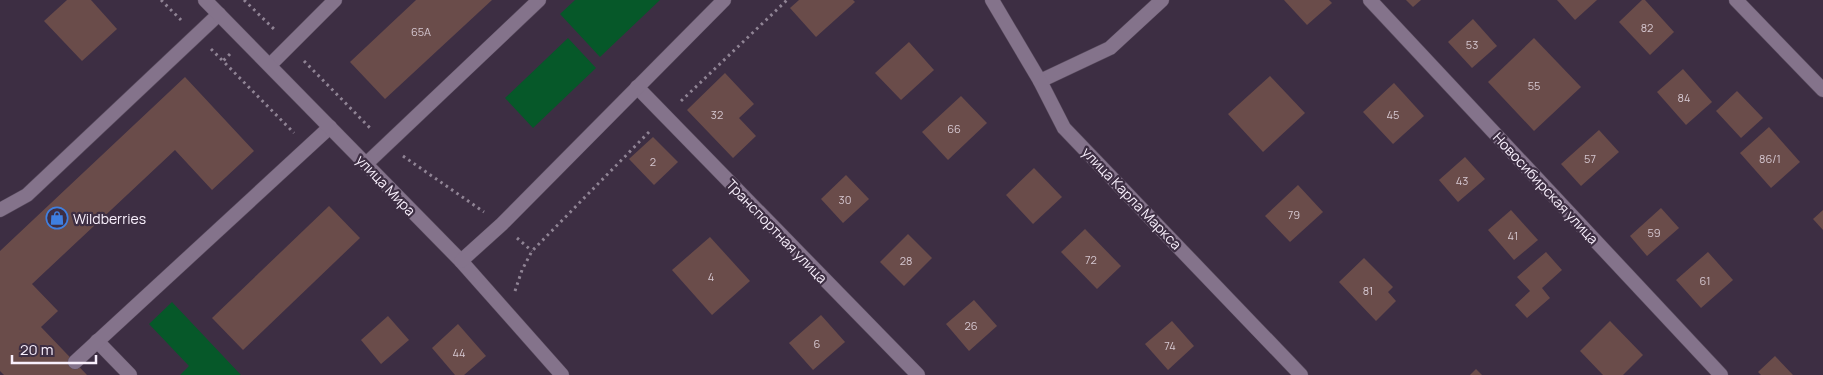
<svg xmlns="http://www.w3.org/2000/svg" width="1823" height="375" viewBox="0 0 1823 375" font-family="Manrope,sans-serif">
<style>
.green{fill:#065829}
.building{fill:#6a4c4a}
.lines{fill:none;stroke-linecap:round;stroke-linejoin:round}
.service-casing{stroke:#574a5c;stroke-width:15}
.minor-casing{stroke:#574a5c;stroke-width:15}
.path{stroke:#908495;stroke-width:3;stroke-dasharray:2.5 4;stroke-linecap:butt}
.service{stroke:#84738b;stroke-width:14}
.minor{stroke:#84738b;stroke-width:14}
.labels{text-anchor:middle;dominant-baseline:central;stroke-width:4.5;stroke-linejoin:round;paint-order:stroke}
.number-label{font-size:11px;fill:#d5c7d0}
.street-label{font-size:14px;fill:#f9f0fd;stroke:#3d2e43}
.poi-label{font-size:14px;fill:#f9f0fd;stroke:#3d2e43;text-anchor:start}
</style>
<rect width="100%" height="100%" fill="#3d2e43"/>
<g class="green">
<path d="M575 0H660L600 57 560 14Z"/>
<path d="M568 38 596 68 533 128 505 98Z"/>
<path d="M172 302 241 375H180L189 366 149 324Z"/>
</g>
<g class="building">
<path d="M67 0H91L117 29 82 61 44 21Z"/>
<path d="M416 0H492L385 99 350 62Z"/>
<path d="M799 0H853L855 2 816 37 790 8Z"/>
<path d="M1284 0H1329L1332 3 1307 25Z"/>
<path d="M1406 0H1421L1413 7Z"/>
<path d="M1557 0H1597L1575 20Z"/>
<path d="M1642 0H1645L1674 32 1650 55 1619 22Z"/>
<path d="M1473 19 1497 46 1472 68 1448 42Z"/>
<path d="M1534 38 1581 87 1534 131 1488 82Z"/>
<path d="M909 42 934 70 901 100 875 73Z"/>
<path d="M1683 69 1712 102 1686 125 1657 92Z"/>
<path d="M725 73 754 104 739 118 756 136 733 158 687 110Z"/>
<path d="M1270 76 1305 113 1263 152 1228 114Z"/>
<path d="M185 77 254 151 212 190 175 150 32 284 58 311 41 327 87 375H4L0 371V251Z"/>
<path d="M1394 83 1424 116 1393 144 1363 112Z"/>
<path d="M1737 91 1763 118 1741 138 1716 111Z"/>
<path d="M961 96 987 123 948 160 922 132Z"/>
<path d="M1769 127 1800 162 1771 188 1740 153Z"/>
<path d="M1599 130 1619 152 1581 186 1561 164Z"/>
<path d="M653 137 678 162 654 185 629 159Z"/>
<path d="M1465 157 1485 179 1458 202 1439 180Z"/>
<path d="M1034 168 1062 197 1033 224 1006 195Z"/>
<path d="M846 175 869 199 843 223 821 199Z"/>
<path d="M1298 185 1323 212 1290 242 1265 216Z"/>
<path d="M329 206 360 238 243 350 212 318Z"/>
<path d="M1661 208 1679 228 1647 256 1630 236Z"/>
<path d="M1511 210 1538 240 1514 260 1488 230Z"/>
<path d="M1823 210V230L1813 219Z"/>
<path d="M1085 229 1121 266 1097 289 1061 252Z"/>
<path d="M908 234 932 258 904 286 880 262Z"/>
<path d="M710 237 750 281 712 315 672 270Z"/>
<path d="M1546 252 1562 270 1542 288 1550 298 1527 318 1515 305 1530 291 1517 277Z"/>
<path d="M1708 252 1733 280 1701 308 1676 280Z"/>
<path d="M1364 258 1393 287 1388 292 1396 301 1376 321 1339 282Z"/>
<path d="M974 300 997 326 969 351 946 324Z"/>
<path d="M821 315 845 342 813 370 789 343Z"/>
<path d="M388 316 409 340 381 364 361 340Z"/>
<path d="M1172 321 1194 346 1168 370 1145 344Z"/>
<path d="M1610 321 1643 355 1623 375H1603L1580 351Z"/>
<path d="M458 324 486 356 464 375H455L432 348Z"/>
<path d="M1775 356 1793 375H1761L1758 372Z"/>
<path d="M1476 369 1482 375H1470Z"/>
</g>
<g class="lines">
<g class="service-casing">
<g id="service">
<path d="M270 65 335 0"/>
<path d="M1040 81 1110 48 1162 0"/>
<path d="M366 164 539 0"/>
<path d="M0 210 27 195 219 14"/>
<path d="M97 341 130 375"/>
<path d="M75 362 330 127"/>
</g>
</g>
<g class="minor-casing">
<g id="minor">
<path d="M205 0 461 261 562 375"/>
<path d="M992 0 1040 81 1064 128 1301 375"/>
<path d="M1370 0 1721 375"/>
<path d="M1736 0 1823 90"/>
<path d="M637 87 918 375"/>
<path d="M461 261 502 224 724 0"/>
</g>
</g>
<g class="path">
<path d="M161 0 181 20"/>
<path d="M244 0 276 31"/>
<path d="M211 49 223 61"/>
<path d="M230 54 223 61 294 133"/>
<path d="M304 61 372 130"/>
<path d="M681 101 787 0"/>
<path d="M403 156 484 212"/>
<path d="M517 238 532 251"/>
<path d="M515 291 522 270 532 251 651 130"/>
</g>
<use href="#service" class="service"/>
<use href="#minor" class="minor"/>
</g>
<defs>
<g id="shop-ring" transform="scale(1.125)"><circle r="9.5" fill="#3d2e43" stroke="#3f7fe0" stroke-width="1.5"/><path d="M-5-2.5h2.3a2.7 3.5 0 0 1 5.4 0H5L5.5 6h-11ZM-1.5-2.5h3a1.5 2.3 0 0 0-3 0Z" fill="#3f7fe0"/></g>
</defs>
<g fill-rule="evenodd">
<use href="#shop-ring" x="57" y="218"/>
</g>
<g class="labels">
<g class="number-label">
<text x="1647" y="27">82</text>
<text x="421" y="31">65А</text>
<text x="1472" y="44">53</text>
<text x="1534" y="85">55</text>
<text x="1684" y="97">84</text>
<text x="717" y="114">32</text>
<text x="1393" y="114">45</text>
<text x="954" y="128">66</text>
<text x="1590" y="158">57</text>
<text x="1770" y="158">86/1</text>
<text x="653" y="161">2</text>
<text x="1462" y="180">43</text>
<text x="845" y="199">30</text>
<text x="1294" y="214">79</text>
<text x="1654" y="232">59</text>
<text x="1513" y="235">41</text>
<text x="1091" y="259">72</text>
<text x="906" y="260">28</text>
<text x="711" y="276">4</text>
<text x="1705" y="280">61</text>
<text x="1368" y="290">81</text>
<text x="971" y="325">26</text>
<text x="817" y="343">6</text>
<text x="1170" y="345">74</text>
<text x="459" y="352">44</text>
</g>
<g class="street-label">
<text transform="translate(386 185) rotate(46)">улица Мира</text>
<text transform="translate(1546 188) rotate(47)">Новосибирская улица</text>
<text transform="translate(1132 198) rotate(46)">улица Карла Маркса</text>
<text transform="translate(777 231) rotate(46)">Транспортная улица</text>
</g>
<g class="poi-label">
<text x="73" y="218">Wildberries</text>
</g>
</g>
<path d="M12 355v8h84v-8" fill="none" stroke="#f9f0fd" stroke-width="2.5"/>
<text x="20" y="355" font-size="15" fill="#f9f0fd" stroke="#3d2e43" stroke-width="4" paint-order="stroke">20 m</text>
</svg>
